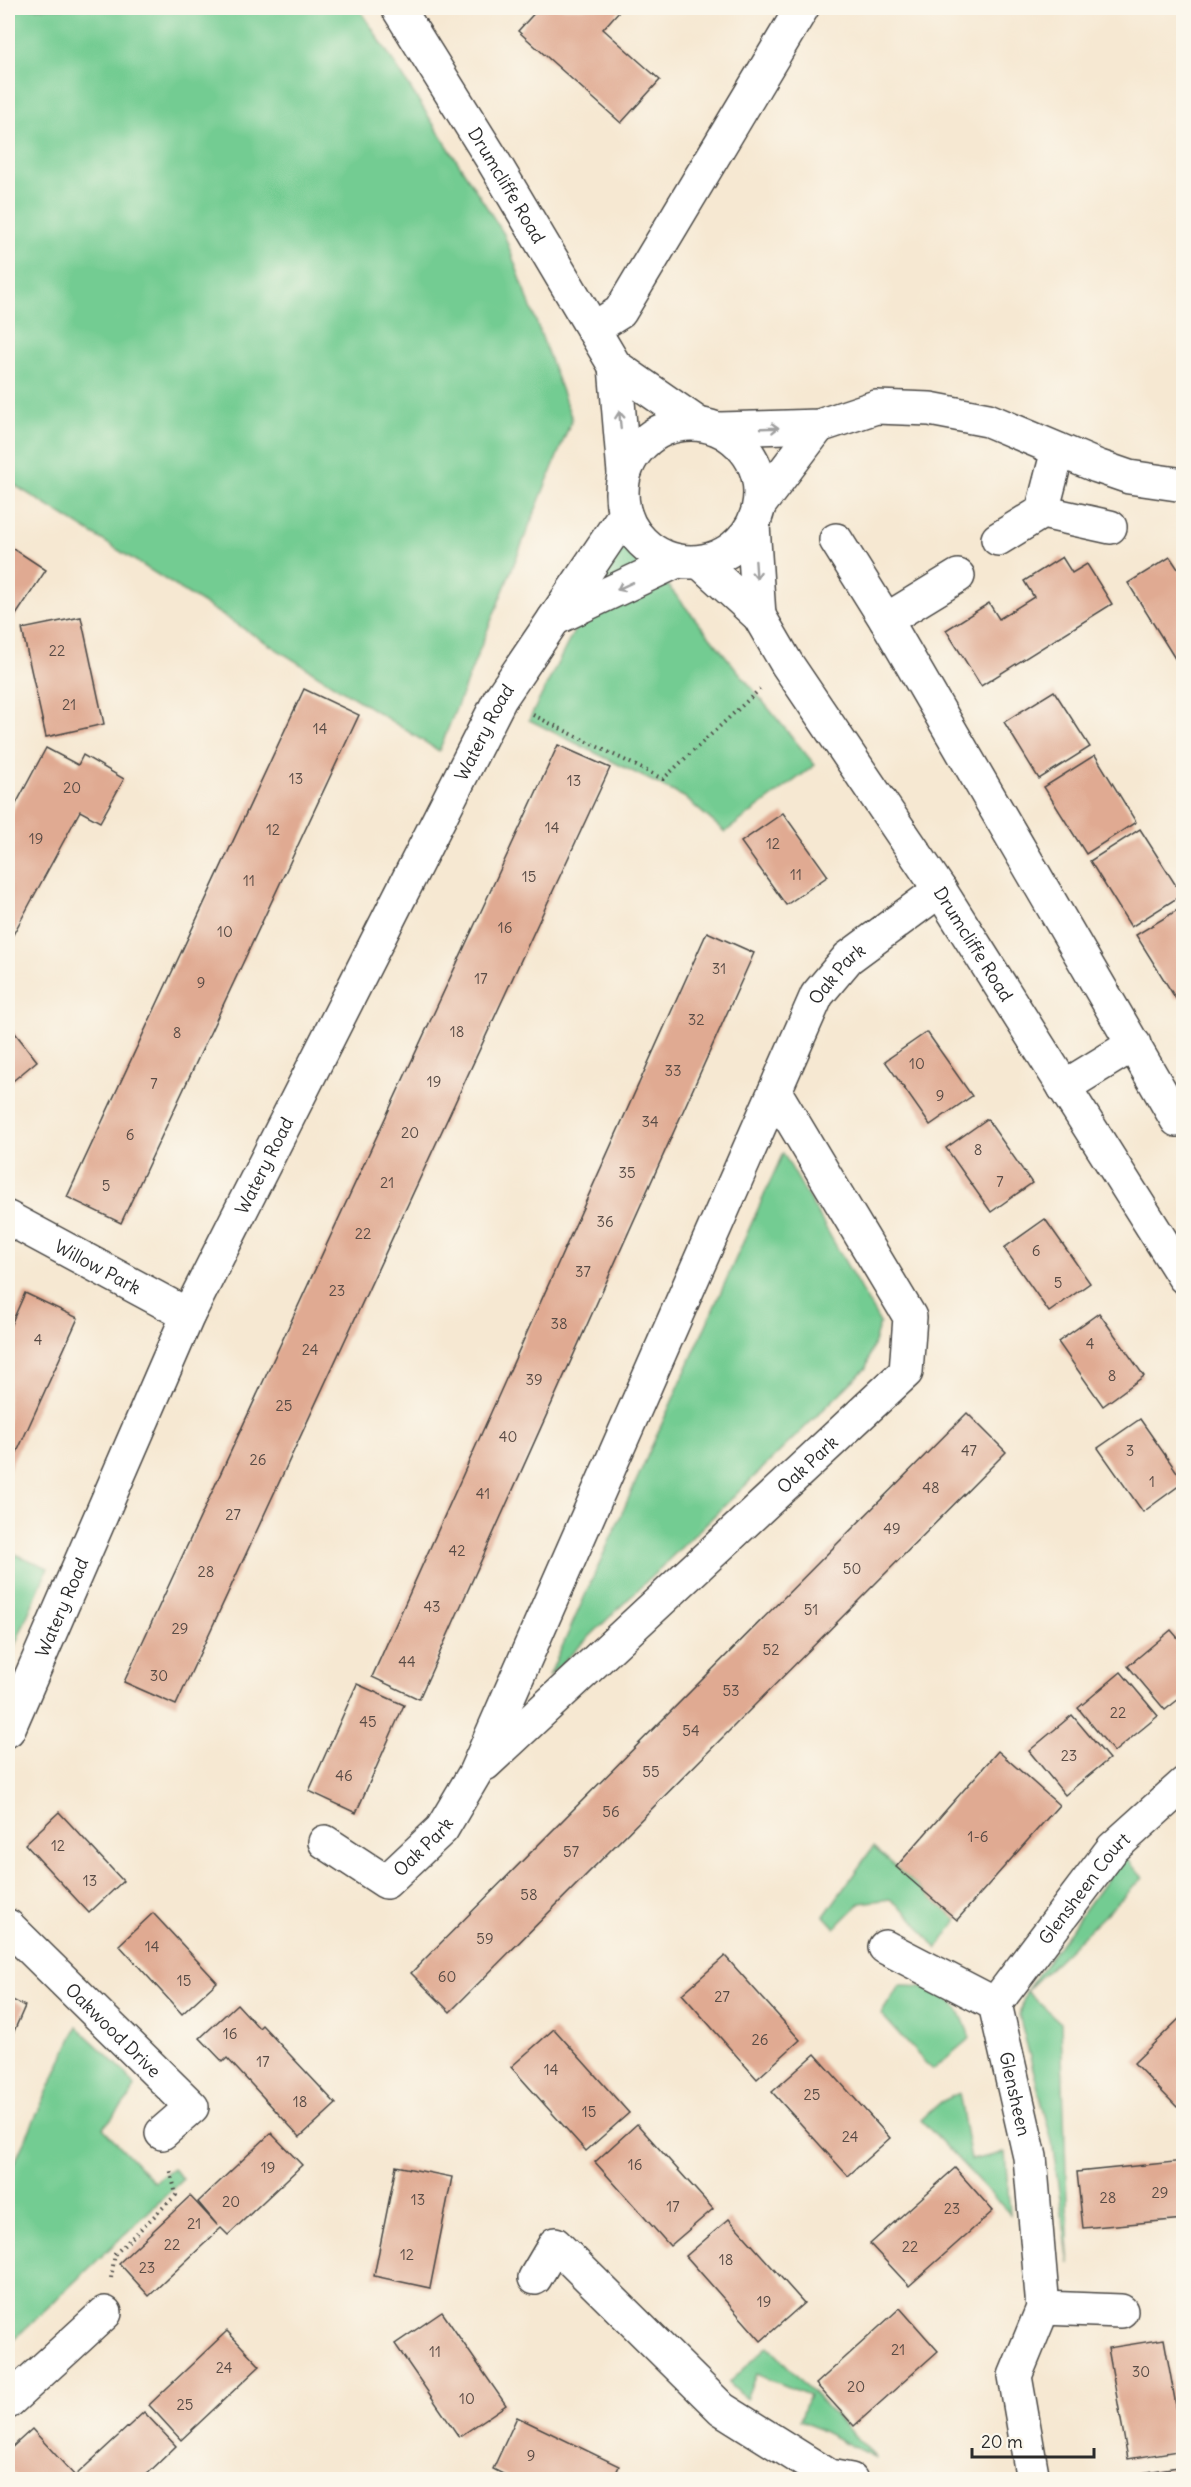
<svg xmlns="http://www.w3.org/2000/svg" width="1191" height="2487" viewBox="0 0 1191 2487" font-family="Delius,sans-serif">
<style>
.green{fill:#73cc92;stroke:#4f7c5e;stroke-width:1.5}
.building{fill:#e0aa92}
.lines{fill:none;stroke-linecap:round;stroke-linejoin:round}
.minor-casing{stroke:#494744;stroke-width:36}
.tertiary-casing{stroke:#494744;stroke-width:36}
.path{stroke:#494744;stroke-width:4;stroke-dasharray:1.5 4.5;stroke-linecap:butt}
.minor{stroke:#fff;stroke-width:33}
.tertiary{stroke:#fff;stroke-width:33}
.oneway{stroke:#a0a0a0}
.labels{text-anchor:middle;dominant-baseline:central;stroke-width:4.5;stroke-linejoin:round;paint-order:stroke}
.number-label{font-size:15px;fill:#584b45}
.street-label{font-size:18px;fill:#2b2b2b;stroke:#fbf7ec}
</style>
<rect width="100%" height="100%" fill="#fbf7ec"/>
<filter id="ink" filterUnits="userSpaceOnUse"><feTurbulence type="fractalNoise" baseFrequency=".0167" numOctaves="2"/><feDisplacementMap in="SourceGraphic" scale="12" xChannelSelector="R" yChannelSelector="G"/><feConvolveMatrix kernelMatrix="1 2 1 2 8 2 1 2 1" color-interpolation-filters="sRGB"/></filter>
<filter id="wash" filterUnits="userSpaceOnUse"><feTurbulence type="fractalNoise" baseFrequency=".008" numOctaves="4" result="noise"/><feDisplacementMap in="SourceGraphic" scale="24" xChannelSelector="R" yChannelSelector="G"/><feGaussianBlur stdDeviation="1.35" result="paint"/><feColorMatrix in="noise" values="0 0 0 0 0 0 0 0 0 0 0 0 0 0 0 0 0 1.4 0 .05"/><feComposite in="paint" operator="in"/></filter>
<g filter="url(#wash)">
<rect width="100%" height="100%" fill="#f6e8d2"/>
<g class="green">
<path d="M8 8H359L504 234 572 419 439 751 8 481Z"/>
<path d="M624 532 815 765 725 832 684 797 529 720Z"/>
<path d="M783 1153 880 1323 866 1368 549 1676Z"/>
<path d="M8 1551 48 1568 8 1661Z"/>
<path d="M873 1847 957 1920 937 1949 909 1914 890 1899 860 1903 835 1928 824 1916Z"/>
<path d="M1124 1856 1143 1878 1026 1991 1061 2023 1069 2264 1052 2142 1019 2015 1026 1991Z"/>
<path d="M899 1986C944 1985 956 1995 970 2038L932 2070 881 2014Z"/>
<path d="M77 2027 125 2072 135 2086 129 2098 103 2128 154 2182 173 2168 183 2179 8 2345V2177Z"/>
<path d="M959 2093 971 2160 1005 2153 1010 2214 921 2120 941 2102Z"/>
<path d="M768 2346 876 2458 800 2420 809 2395 756 2374 746 2399 729 2383Z"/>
</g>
<g id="blocks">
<g class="building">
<path d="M539 8H617L620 10 603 29 660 80 621 123 518 31Z"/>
<path d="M8 545 46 570 8 627Z"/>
<path d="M1062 557 1072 573 1087 564 1112 604 981 686 946 630 989 603 999 619 1034 597 1024 581Z"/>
<path d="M1170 557 1184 578V673L1128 583Z"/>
<path d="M81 617 104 724 46 737 22 629Z"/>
<path d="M304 689 359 715 121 1223 67 1197Z"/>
<path d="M1054 691 1090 747 1039 779 1004 722Z"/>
<path d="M558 745 610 768 176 1705 124 1682Z"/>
<path d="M46 748 78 765 83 755 124 779 100 822 80 811 8 944V819Z"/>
<path d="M1095 755 1136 822 1086 854 1044 787Z"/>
<path d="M783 813 828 876 786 905 741 842Z"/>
<path d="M1140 829 1182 895 1131 927 1090 861Z"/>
<path d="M1184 906V994L1176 999 1136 935Z"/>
<path d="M707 932 754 953 419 1699 372 1677Z"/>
<path d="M8 1024 37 1061 8 1085Z"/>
<path d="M927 1032 972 1096 930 1125 885 1061Z"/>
<path d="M987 1119 1032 1183 991 1212 946 1148Z"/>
<path d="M1045 1219 1090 1283 1049 1312 1004 1248Z"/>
<path d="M25 1293 78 1318 8 1472V1331Z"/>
<path d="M1099 1313 1144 1376 1103 1406 1058 1342Z"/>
<path d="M967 1413 1006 1452 450 2012 411 1973Z"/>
<path d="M1140 1419 1184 1482 1143 1512 1098 1448Z"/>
<path d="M1171 1630 1184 1645V1695L1165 1710 1128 1666Z"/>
<path d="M1121 1672 1158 1716 1114 1752 1078 1708Z"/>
<path d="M357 1684 404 1705 356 1813 309 1791Z"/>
<path d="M1072 1715 1109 1759 1065 1795 1029 1751Z"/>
<path d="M998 1751 1059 1805 957 1920 896 1867Z"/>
<path d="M59 1812 123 1881 89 1913 25 1844Z"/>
<path d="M153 1913 217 1982 182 2014 119 1945Z"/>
<path d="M725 1956 800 2040 757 2079 682 1994Z"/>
<path d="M8 1998 25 2006 8 2045Z"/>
<path d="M237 2004 259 2028 262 2025 336 2104 300 2137 227 2058 223 2062 200 2038Z"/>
<path d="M1184 2014V2101L1177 2107 1134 2063Z"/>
<path d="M554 2029 629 2113 586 2151 511 2067Z"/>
<path d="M815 2054 890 2138 848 2176 772 2092Z"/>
<path d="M637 2124 713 2209 670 2246 595 2162Z"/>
<path d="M271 2133 302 2165 228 2235 221 2228 149 2296 119 2263 190 2196 218 2226 198 2202Z"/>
<path d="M1184 2161V2219L1083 2228 1077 2172Z"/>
<path d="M396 2166 452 2177 430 2288 374 2276Z"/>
<path d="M955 2168 993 2211 909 2286 870 2244Z"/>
<path d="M729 2219 804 2303 761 2341 686 2256Z"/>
<path d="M900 2308 938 2351 854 2426 816 2384Z"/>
<path d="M442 2312 506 2405 459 2437 395 2344Z"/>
<path d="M227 2331 260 2366 181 2440 149 2405Z"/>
<path d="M1164 2339 1184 2450 1128 2459 1108 2348Z"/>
<path d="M144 2412 176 2446 141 2480H19L8 2467V2451L32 2429 75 2476Z"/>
<path d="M517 2417 619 2466 613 2480H515L493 2469Z"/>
<path d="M1184 2466V2480H1130V2475Z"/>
</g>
</g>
</g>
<g filter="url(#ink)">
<use href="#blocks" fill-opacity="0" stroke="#494744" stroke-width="1.5"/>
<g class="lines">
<g class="minor-casing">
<g id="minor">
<path d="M593 329 620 312 802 8"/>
<path d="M720 429 819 426 876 407 930 409 988 420 1097 466 1129 477 1184 485"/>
<path d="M760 504 819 426"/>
<path d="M1042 512 1058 450"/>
<path d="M998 539 1042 512 1110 527"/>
<path d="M836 540 886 620 1177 1120"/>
<path d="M886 620 958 576"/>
<path d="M1064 1087 1134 1044"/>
<path id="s1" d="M8 1218 188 1315"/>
<path id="s2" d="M485 1764 906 1372 910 1317 775 1092"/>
<path id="s3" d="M325 1842 386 1882 442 1829 475 1773 817 995 848 958 940 890"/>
<path id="s4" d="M8 1926 192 2107 162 2133"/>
<path id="s5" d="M885 1947 995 2004 1030 2157 1043 2308 1015 2376 1032 2474"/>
<path id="s6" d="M995 2004 1113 1848 1184 1784"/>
<path d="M535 2278 555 2244 722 2409 829 2476 851 2480"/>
<path d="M1043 2308 1121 2311"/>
<path d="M8 2402 105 2313"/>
</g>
</g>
<g class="tertiary-casing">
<g id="tertiary">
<path id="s7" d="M398 8 492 159 615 366 697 423"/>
<path d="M615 366 624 473"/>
<circle cx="691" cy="493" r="69"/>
<path d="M753 525 759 616"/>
<path id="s8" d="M700 562 759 616 787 664 940 890 1184 1277"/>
<path d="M554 619 677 561"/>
<path id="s9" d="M8 1730 188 1315 402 892 500 699 625 514"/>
</g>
</g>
<g class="path">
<path d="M533 715 663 779 760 689"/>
<path d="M111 2278 115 2254 176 2195 170 2168"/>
</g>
<use href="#minor" class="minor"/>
<use href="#tertiary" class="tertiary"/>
</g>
<defs><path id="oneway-shaft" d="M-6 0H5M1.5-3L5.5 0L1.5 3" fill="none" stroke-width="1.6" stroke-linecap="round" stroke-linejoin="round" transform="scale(1.5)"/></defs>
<g class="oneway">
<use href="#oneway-shaft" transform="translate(620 420) rotate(-95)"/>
<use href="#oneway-shaft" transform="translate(770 428) rotate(-2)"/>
<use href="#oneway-shaft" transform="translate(756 570) rotate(86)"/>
<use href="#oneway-shaft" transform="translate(625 586) rotate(155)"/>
</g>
</g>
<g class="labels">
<g class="number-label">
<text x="57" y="650">22</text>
<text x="69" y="704">21</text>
<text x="320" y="728">14</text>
<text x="296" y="778">13</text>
<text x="574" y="780">13</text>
<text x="72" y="787">20</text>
<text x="552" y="827">14</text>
<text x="273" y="829">12</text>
<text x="36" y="838">19</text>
<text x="773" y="843">12</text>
<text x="796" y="874">11</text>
<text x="529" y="876">15</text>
<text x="249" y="880">11</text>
<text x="505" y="927">16</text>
<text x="225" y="931">10</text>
<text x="719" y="968">31</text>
<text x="481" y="978">17</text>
<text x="201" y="982">9</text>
<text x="696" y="1019">32</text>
<text x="457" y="1031">18</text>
<text x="177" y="1032">8</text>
<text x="917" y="1063">10</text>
<text x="673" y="1070">33</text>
<text x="434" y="1081">19</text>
<text x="154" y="1083">7</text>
<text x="940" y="1095">9</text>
<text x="650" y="1121">34</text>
<text x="410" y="1132">20</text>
<text x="130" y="1134">6</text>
<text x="978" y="1149">8</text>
<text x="627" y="1172">35</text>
<text x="1000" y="1181">7</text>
<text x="387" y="1182">21</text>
<text x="106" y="1185">5</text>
<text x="605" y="1221">36</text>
<text x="363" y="1233">22</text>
<text x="1036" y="1250">6</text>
<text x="583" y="1271">37</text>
<text x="1058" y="1282">5</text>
<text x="337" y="1290">23</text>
<text x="559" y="1323">38</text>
<text x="38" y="1339">4</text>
<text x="1090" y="1343">4</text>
<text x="310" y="1349">24</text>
<text x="1112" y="1375">8</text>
<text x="534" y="1379">39</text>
<text x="284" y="1405">25</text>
<text x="508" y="1436">40</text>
<text x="969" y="1450">47</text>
<text x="1130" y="1450">3</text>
<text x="258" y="1459">26</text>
<text x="1152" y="1481">1</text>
<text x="931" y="1487">48</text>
<text x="483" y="1493">41</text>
<text x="233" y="1514">27</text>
<text x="892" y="1528">49</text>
<text x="457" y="1550">42</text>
<text x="852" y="1568">50</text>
<text x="206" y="1571">28</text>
<text x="432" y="1606">43</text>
<text x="811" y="1609">51</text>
<text x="180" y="1628">29</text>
<text x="771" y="1649">52</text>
<text x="407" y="1661">44</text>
<text x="159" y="1675">30</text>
<text x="731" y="1690">53</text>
<text x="1118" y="1712">22</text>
<text x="368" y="1721">45</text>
<text x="691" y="1730">54</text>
<text x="1069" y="1755">23</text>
<text x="651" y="1771">55</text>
<text x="344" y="1775">46</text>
<text x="611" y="1811">56</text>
<text x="978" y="1836">1-6</text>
<text x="58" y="1845">12</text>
<text x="571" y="1851">57</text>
<text x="90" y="1880">13</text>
<text x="529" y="1894">58</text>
<text x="485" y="1938">59</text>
<text x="152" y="1946">14</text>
<text x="447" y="1976">60</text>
<text x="184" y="1980">15</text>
<text x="722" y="1996">27</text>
<text x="230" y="2033">16</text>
<text x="760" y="2039">26</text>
<text x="263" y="2061">17</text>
<text x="551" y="2069">14</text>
<text x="812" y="2094">25</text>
<text x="300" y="2101">18</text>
<text x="589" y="2111">15</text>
<text x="850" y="2136">24</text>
<text x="635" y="2164">16</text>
<text x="268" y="2167">19</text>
<text x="1160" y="2192">29</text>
<text x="1108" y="2197">28</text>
<text x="418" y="2199">13</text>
<text x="231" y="2201">20</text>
<text x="673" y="2206">17</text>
<text x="952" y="2208">23</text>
<text x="194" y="2223">21</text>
<text x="172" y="2244">22</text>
<text x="910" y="2246">22</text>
<text x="407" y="2254">12</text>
<text x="726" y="2259">18</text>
<text x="147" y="2267">23</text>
<text x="764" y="2301">19</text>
<text x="898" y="2349">21</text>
<text x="435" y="2351">11</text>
<text x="224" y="2367">24</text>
<text x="1141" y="2371">30</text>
<text x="856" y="2386">20</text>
<text x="467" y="2398">10</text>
<text x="185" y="2404">25</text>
<text x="531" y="2455">9</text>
</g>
<g class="street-label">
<text stroke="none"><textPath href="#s7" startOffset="208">Drumcliffe Road</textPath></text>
<text stroke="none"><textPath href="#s9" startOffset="1106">Watery Road</textPath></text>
<text stroke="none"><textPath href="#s8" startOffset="472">Drumcliffe Road</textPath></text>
<text stroke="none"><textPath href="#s3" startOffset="1094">Oak Park</textPath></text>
<text stroke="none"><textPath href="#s9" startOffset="620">Watery Road</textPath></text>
<text stroke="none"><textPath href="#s1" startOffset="102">Willow Park</textPath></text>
<text stroke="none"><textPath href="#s2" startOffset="440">Oak Park</textPath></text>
<text stroke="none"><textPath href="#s9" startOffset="134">Watery Road</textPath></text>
<text stroke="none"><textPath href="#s3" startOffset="124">Oak Park</textPath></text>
<text stroke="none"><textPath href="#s6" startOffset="146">Glensheen Court</textPath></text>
<text stroke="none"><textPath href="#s4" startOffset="148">Oakwood Drive</textPath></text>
<text stroke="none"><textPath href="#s5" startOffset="216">Glensheen</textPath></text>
</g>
</g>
<rect width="1191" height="2487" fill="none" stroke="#fbf7ec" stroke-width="30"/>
<path d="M972 2448v9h122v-9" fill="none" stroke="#2b2b2b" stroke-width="3"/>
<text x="981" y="2448" font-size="18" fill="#2b2b2b" stroke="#fbf7ec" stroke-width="4.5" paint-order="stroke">20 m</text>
</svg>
